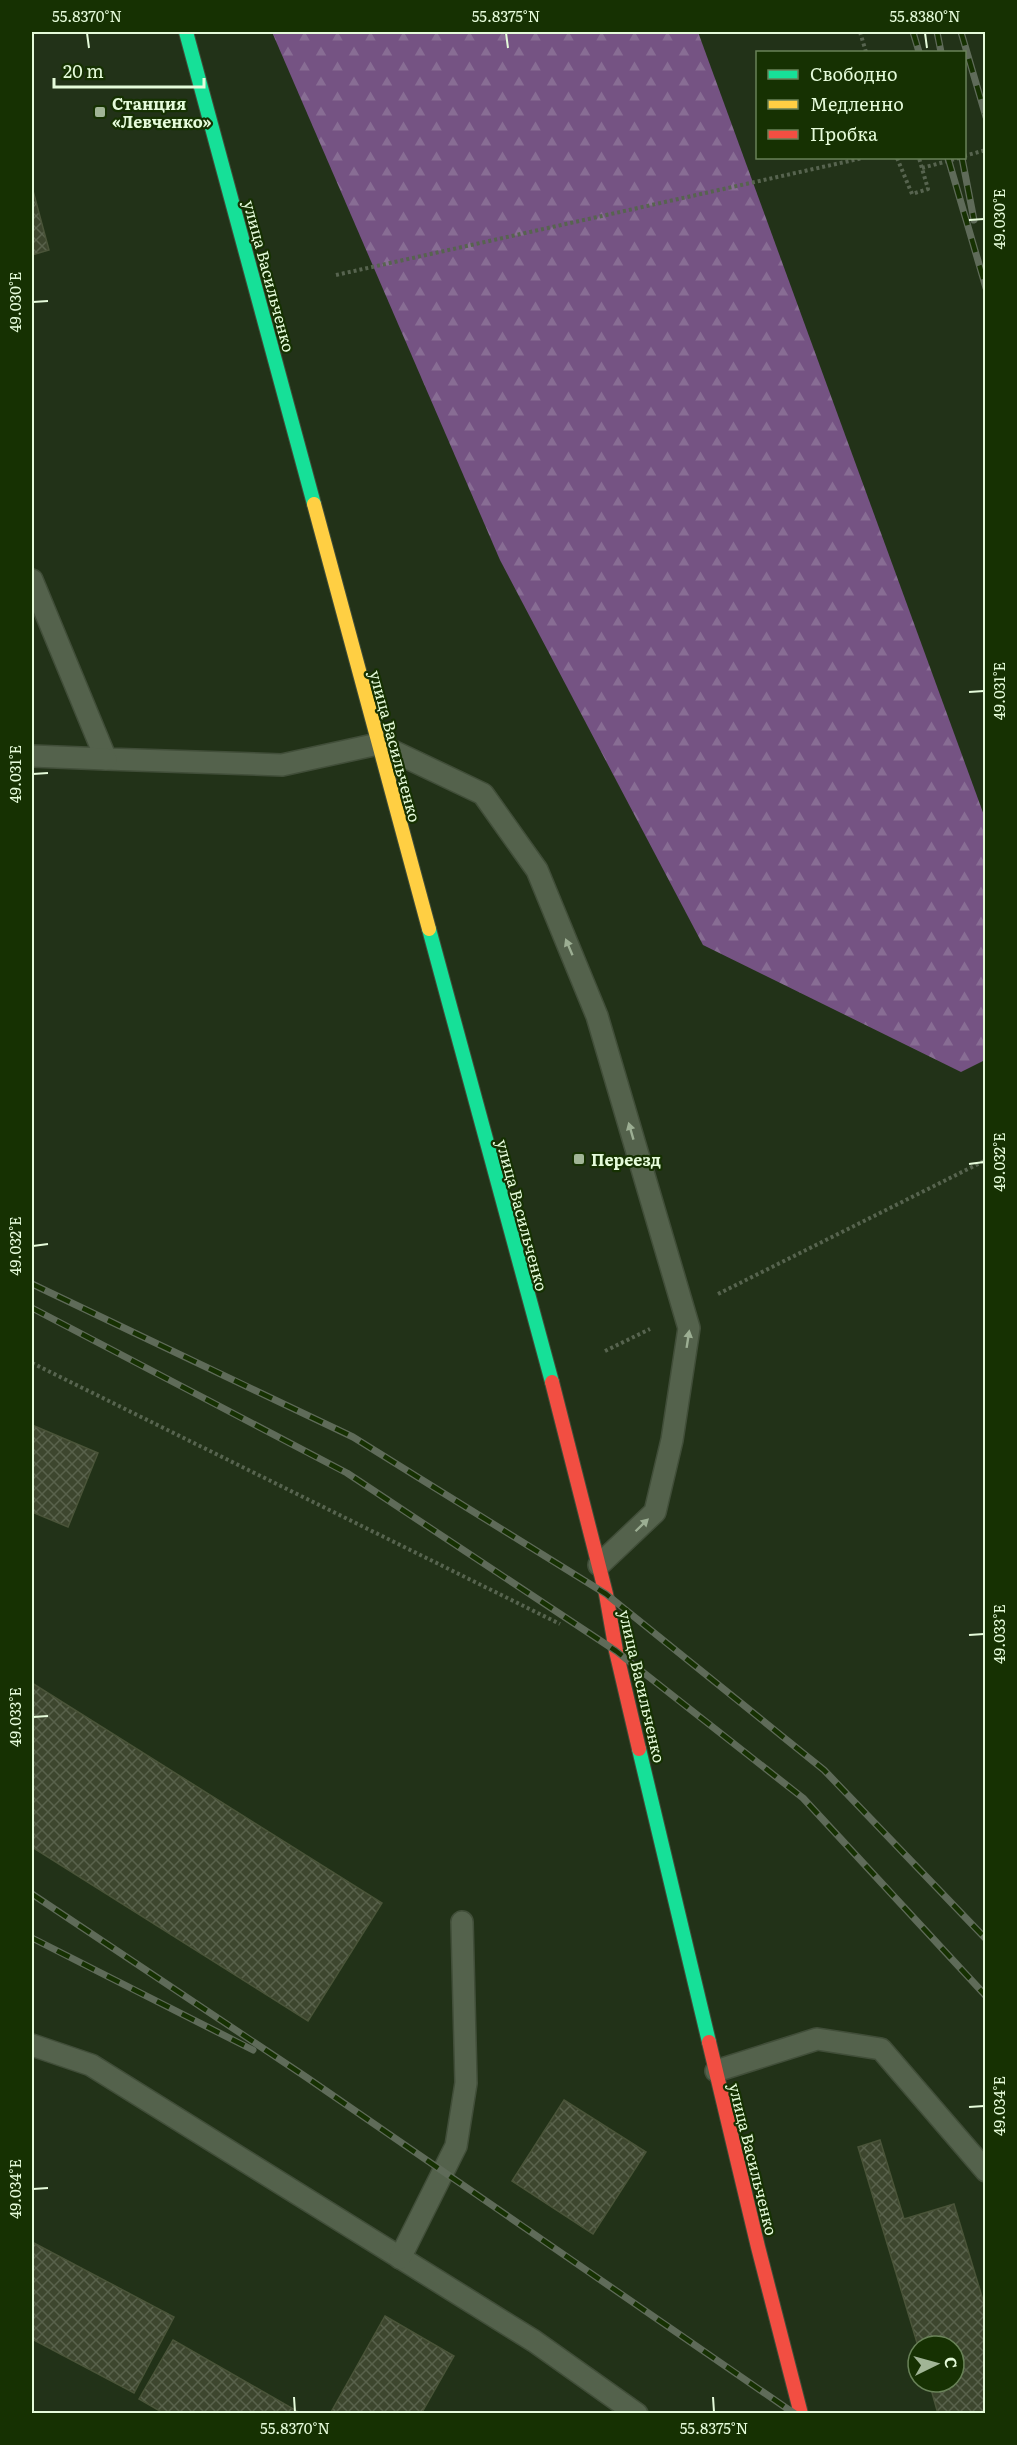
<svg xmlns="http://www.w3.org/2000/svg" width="1017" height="2445" viewBox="0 0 1017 2445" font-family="Literata,serif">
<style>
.forest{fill:url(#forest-firs)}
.building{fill:url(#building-cross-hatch);stroke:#4a5439;stroke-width:1.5}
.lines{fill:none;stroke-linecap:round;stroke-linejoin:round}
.lane-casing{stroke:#414e39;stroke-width:24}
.fast-casing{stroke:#414e39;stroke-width:16}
.slow-casing{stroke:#414e39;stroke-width:16}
.jam-casing{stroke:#414e39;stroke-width:16}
.path{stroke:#57644f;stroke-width:4;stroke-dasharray:3 3;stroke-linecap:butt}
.lane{stroke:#54624c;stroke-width:21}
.fast{stroke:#16e098;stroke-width:14}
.slow{stroke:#ffcf43;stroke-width:14}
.jam{stroke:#f24e42;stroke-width:14}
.rail-casing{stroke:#5f6b59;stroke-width:7}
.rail{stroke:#163102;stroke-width:4.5;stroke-dasharray:14;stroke-linecap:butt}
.oneway{fill:#9cae93}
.ticks{fill:none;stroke:#e5fbda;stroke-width:2}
.poi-dot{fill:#a1b596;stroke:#163102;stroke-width:2}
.labels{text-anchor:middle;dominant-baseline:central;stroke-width:4.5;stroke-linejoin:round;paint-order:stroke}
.poi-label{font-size:16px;font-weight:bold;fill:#e5fbda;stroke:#163102;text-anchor:start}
.street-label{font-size:16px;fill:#e5fbda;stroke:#163102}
.neatline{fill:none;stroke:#e5fbda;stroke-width:2}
.ticks-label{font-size:15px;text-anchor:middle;fill:#e5fbda}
</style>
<defs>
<pattern id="forest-firs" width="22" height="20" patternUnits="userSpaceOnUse" patternTransform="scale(1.5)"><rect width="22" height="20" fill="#755383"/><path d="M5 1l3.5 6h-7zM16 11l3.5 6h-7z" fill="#886d94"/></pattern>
<pattern id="building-cross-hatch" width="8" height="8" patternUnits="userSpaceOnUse" patternTransform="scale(1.5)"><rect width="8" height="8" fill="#3d462e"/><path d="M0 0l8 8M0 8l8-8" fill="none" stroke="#59624c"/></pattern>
</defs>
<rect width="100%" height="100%" fill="#223218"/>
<path class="forest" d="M272 32H698L985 818V1060L961 1072 703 945 500 560Z"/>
<g class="building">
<path d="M32 187 49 250 32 255Z"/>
<path d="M32 1425 98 1453 68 1527 32 1512Z"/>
<path d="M32 1683 382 1903 308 2021 32 1847Z"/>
<path d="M564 2100 646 2152 593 2234 512 2181Z"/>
<path d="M880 2140 904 2219 954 2204 986 2310V2414H938L929 2382H954V2346H918L858 2147Z"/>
<path d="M32 2242 174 2317 134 2393 32 2339Z"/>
<path d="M385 2316 454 2356 421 2414H330Z"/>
<path d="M173 2340 302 2414H165L139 2399Z"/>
</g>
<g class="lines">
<g class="lane-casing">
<g id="lane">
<path d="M32 580 106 759 282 765 378 744 483 794 537 870 597 1016 689 1328 672 1440 655 1512 599 1565"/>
<path d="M32 756 106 759"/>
<path d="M32 2045 91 2065 534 2341 637 2414"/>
<path d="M716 2071 817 2039 881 2049 986 2171"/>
<path d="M400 2258 456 2146 466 2083 462 1922"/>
</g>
</g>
<g class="fast-casing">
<g id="fast">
<path d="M186 32 314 504"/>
<path d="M429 929 552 1382"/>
<path d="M639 1749 709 2042"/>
</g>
</g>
<g class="slow-casing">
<path id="slow" d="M314 504 429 929"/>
</g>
<g class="jam-casing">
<g id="jam">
<path d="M552 1382 606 1594 616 1651 639 1749"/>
<path d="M709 2042 758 2247 801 2414"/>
</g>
</g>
<g class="path">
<path d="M860 32 866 52"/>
<path d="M964 156 986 150"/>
<path d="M897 158 912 194 928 189 919 158"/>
<path d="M922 168 959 158"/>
<path d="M336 275 863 158"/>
<path d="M718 1294 986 1160"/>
<path d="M605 1351 650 1329"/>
<path d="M32 1363 560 1624"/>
</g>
<use href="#lane" class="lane"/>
<use href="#fast" class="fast"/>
<use href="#slow" class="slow"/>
<use href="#jam" class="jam"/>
<g class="rail-casing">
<g id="rail">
<path d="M913 32 919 52"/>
<path d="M937 32 941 52"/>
<path d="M961 32 986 117"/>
<path d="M948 158 986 288"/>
<path d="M962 158 974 220"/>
<path d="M32 1284 353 1437 606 1594 824 1770 986 1939"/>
<path d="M32 1308 347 1473 616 1651 803 1798 986 1996"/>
<path d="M32 1894 306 2077 795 2414"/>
<path d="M32 1938 253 2050"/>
</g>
</g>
<use href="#rail" class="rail"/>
</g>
<defs><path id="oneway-solid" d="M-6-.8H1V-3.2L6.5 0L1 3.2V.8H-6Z" transform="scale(1.5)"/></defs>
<g class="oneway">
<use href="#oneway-solid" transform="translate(569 947) rotate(-113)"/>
<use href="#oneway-solid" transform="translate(631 1131) rotate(-106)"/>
<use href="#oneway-solid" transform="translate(688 1339) rotate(-81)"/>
<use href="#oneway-solid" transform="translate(642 1525) rotate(-44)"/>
</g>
<path class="ticks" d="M87 33 89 48M506 33 508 48M925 33 927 48M969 220 984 219M33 302 48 301M969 692 984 691M33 774 48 773M969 1164 984 1162M33 1246 48 1244M969 1635 984 1634M33 1717 48 1716M969 2107 984 2106M33 2189 48 2188M294 2397 295 2412M713 2397 714 2412"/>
<g class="poi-dot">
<rect x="94" y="106" width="12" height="12" rx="3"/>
<rect x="573" y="1153" width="12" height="12" rx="3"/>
</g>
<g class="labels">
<g class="poi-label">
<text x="112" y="103">Станция<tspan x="112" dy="18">«Левченко»</tspan></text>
<text x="591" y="1159">Переезд</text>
</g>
<g class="street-label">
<text transform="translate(270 276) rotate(75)">улица Васильченко</text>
<text transform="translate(396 746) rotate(75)">улица Васильченко</text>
<text transform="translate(523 1215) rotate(75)">улица Васильченко</text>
<text transform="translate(643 1686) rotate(77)">улица Васильченко</text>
<text transform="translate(754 2159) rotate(76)">улица Васильченко</text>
</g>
</g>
<rect width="1017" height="2445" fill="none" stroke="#163102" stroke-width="66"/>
<rect x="756" y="51" width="210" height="108" fill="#163102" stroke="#698258" stroke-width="1.5"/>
<rect x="768" y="70" width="30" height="9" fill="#16e098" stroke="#698258" stroke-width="1.5"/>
<text x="810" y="81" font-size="18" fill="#e5fbda">Свободно</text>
<rect x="768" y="100" width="30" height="9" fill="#ffcf43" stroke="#698258" stroke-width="1.5"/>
<text x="810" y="111" font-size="18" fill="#e5fbda">Медленно</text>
<rect x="768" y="130" width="30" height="9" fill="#f24e42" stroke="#698258" stroke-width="1.5"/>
<text x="810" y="141" font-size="18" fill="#e5fbda">Пробка</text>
<g transform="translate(936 2364) rotate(85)"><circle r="28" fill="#163102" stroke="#698258" stroke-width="1.5"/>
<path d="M0-4.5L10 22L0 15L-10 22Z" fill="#a1b596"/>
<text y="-9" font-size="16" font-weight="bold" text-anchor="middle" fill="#e5fbda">С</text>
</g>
<path d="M54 78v9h150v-9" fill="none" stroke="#e5fbda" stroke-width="3"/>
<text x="63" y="78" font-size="18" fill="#e5fbda" stroke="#163102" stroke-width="4.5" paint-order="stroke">20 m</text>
<rect x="33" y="33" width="951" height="2379" class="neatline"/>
<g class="ticks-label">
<text x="87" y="22">55.8370°N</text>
<text x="506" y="22">55.8375°N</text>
<text x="925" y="22">55.8380°N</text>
<text transform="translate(1000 219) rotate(-90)" y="5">49.030°E</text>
<text transform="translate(16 302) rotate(-90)" y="5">49.030°E</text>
<text transform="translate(1000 691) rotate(-90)" y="5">49.031°E</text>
<text transform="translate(16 774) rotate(-90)" y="5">49.031°E</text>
<text transform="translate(1000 1162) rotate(-90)" y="5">49.032°E</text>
<text transform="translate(16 1246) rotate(-90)" y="5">49.032°E</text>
<text transform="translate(1000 1634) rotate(-90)" y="5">49.033°E</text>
<text transform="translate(16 1717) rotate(-90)" y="5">49.033°E</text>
<text transform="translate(1000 2106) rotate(-90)" y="5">49.034°E</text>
<text transform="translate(16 2189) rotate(-90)" y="5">49.034°E</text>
<text x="295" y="2434">55.8370°N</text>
<text x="714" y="2434">55.8375°N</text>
</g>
</svg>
